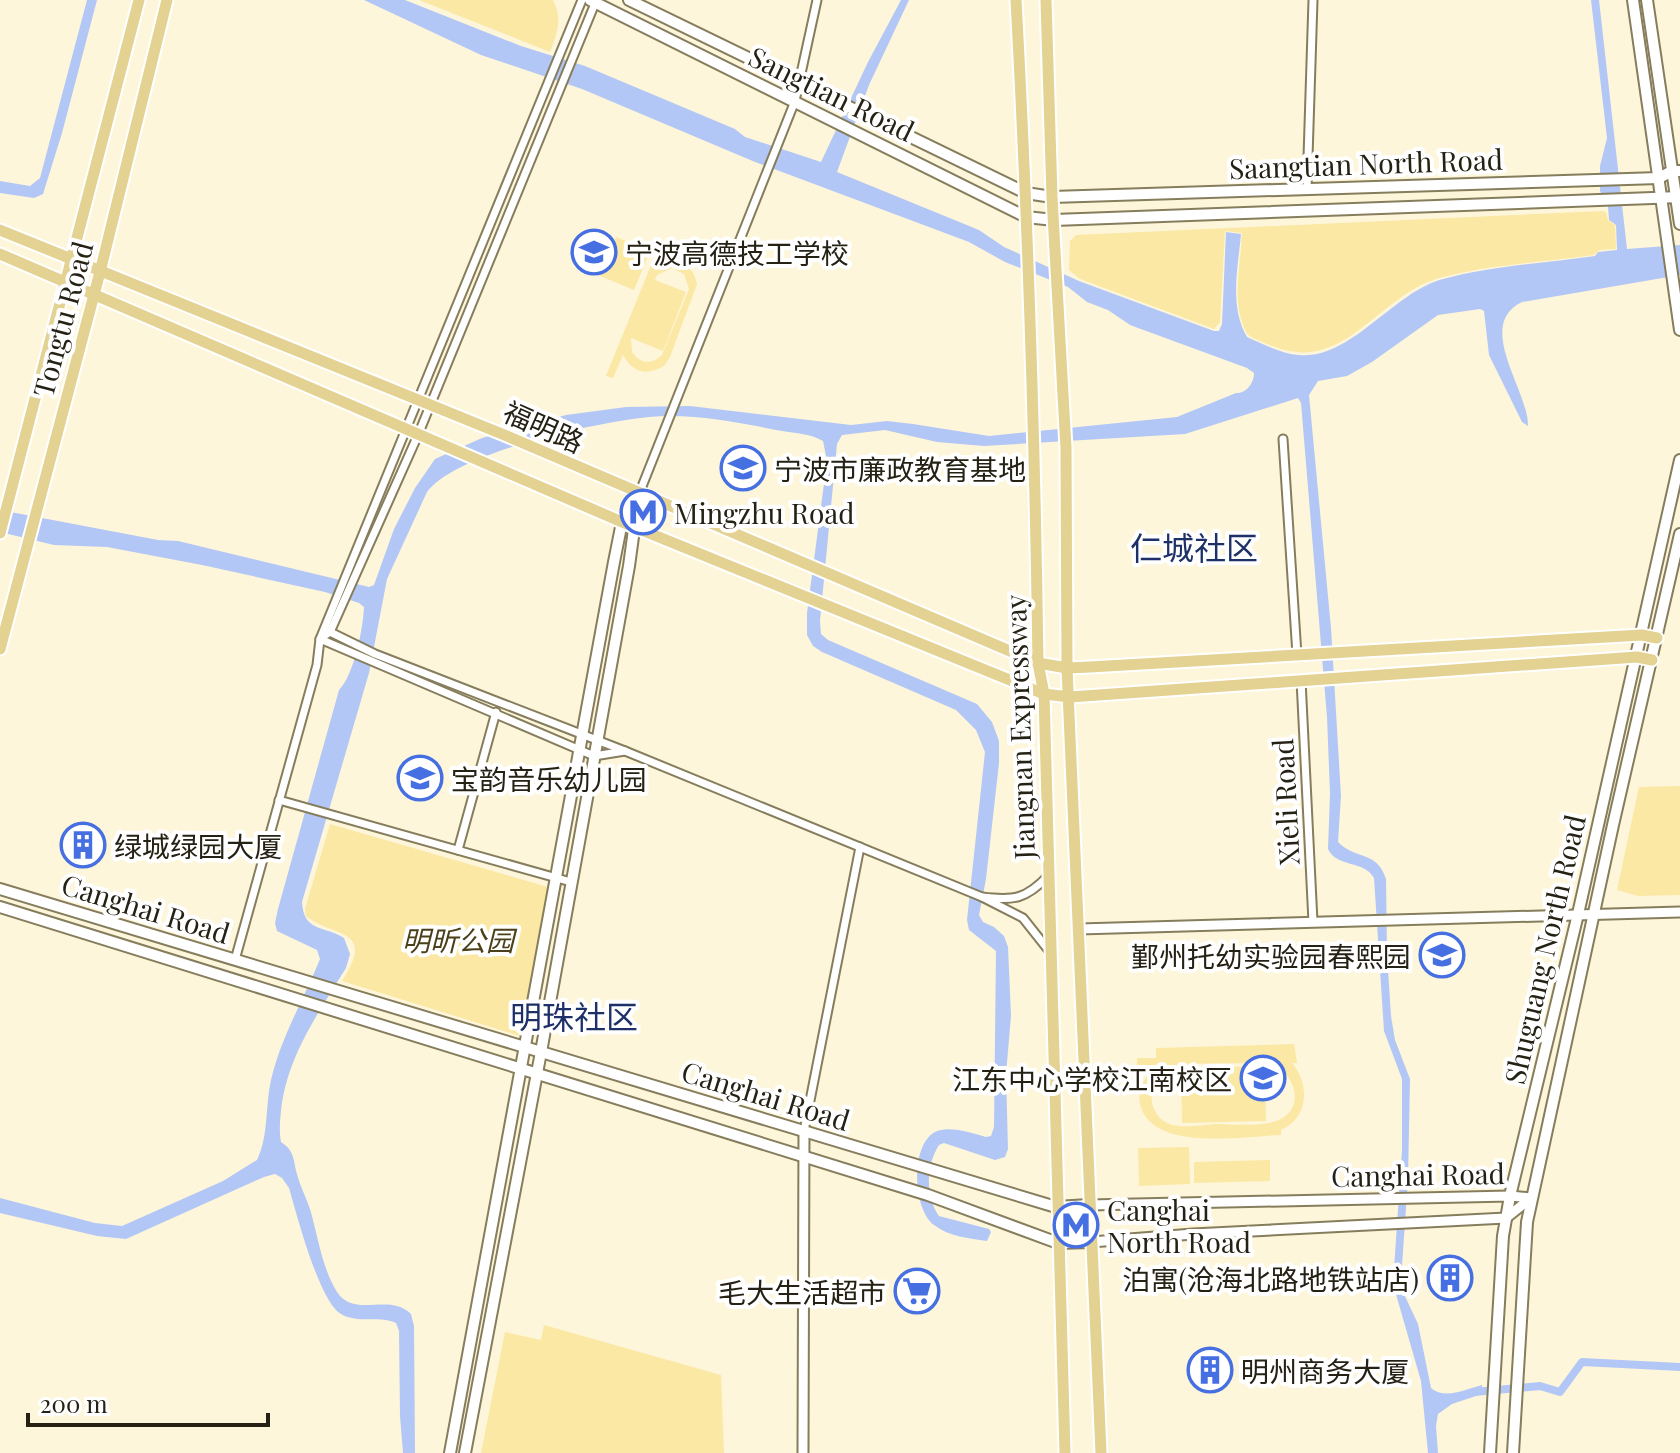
<svg xmlns="http://www.w3.org/2000/svg" width="1680" height="1453" viewBox="0 0 1680 1453" font-family="'Playfair Display','Noto Sans SC',serif">
<style>
.green{fill:#fbe8a4;fill-rule:evenodd}
.water{fill:#b3c7f6}
.lines{fill:none;stroke-linecap:round;stroke-linejoin:round}
.canal{stroke:#b3c7f6;stroke-width:8}
.minor-casing{stroke:#867d5d;stroke-width:11}
.tertiary-casing{stroke:#867d5d;stroke-width:13}
.secondary-casing{stroke:#867d5d;stroke-width:14}
.primary-casing{stroke:#fff;stroke-width:15}
.minor{stroke:#fff;stroke-width:7}
.tertiary{stroke:#fff;stroke-width:9}
.secondary{stroke:#fff;stroke-width:10}
.primary{stroke:#e3d291;stroke-width:11}
.labels{text-anchor:middle;dominant-baseline:central;stroke-width:8;stroke-linejoin:round;paint-order:stroke}
.street-label{font-size:28px;fill:#252114;stroke:#fff}
.poi-label{font-size:28px;fill:#252114;stroke:#fff;text-anchor:start}
.park-label{font-size:28px;font-style:italic;fill:#4b4019;stroke:#fff}
.quarter-label{font-size:32px;fill:#1d3168;stroke:#fff}
</style>
<rect width="100%" height="100%" fill="#fef6da"/>
<g class="green">
<path d="M419 0H553C563 19 557 34 550 52Z"/>
<path d="M1603 211 1606 212 1608 220 1615 225 1616 249 1600 250 1594 255C1545 262 1483 265 1436 279 1377 298 1344 373 1275 347 1265 343 1255 340 1247 334 1230 302 1241 267 1242 233L1225 231 1220 322 1214 329 1080 279 1069 270 1070 241 1076 235Z"/>
<path d="M616 237 650 251 634 290 600 276Z"/>
<path d="M658 248 666 251 662 262 672 261 684 263 694 274 697 284 670 357 664 366C646 376 633 373 623 355L613 378 606 376ZM672 268 684 274 689 289 662 355C652 365 640 364 632 352L631 338 663 351 686 292 655 280 643 310 657 275Z"/>
<path d="M1680 786V895L1638 896 1617 890 1639 787Z"/>
<path d="M330 824 548 887 520 1036 342 981C377 927 333 938 306 916L305 909Z"/>
<path d="M1294 1044 1297 1063H1292C1310 1084 1309 1118 1281 1130V1135C1244 1136 1157 1152 1141 1108 1136 1093 1143 1079 1153 1068H1137V1058H1156V1048ZM1268 1063C1295 1070 1308 1110 1276 1121 1258 1127 1233 1124 1215 1124 1202 1125 1184 1128 1172 1125 1145 1117 1145 1078 1170 1068 1187 1061 1246 1064 1268 1063Z"/>
<path d="M1265 1066 1266 1121 1182 1123 1181 1068Z"/>
<path d="M1189 1147 1190 1184 1139 1186 1138 1148Z"/>
<path d="M1270 1160V1181L1194 1183V1162Z"/>
<path d="M544 1325 721 1375 724 1453H481L505 1332 541 1340Z"/>
</g>
<g class="water">
<path d="M87 0H97L62 133 43 194 34 198 0 193V181L30 186 40 178Z"/>
<path d="M364 0H405L521 46 585 66 735 129 745 137 821 162 868 62 901 0H909L869 85 837 172 979 230 1004 247 1079 281 1214 331H1219L1222 324 1226 232 1241 234C1238 268 1229 306 1247 337 1263 344 1282 354 1299 355 1351 360 1393 292 1443 279 1492 266 1545 263 1595 256L1598 252 1617 250 1616 225 1609 220 1608 207 1600 191V166L1607 138 1591 0H1599L1627 249 1680 245V275L1522 302C1474 325 1529 391 1528 426L1522 422 1489 355 1484 311 1480 309 1438 315 1372 362 1347 376 1318 381 1309 395 1331 628 1341 796 1338 842C1355 860 1377 850 1386 879L1387 954 1391 1016 1395 1040 1410 1079 1408 1179 1401 1280 1403 1292 1418 1324 1431 1388C1445 1400 1466 1389 1482 1385V1394L1452 1404 1438 1414 1436 1426 1438 1453H1428L1421 1381 1393 1284 1402 1150V1079L1384 1031 1374 878C1364 860 1337 868 1328 849L1330 794 1327 717 1301 403 1298 398 1185 434 984 446 937 442 885 430 842 435 837 444 820 621 821 634 828 640 977 704 992 722 999 741V763L986 879 979 915 983 922 994 927 1004 936 1008 947 1011 1016 1006 1074 1008 1149 1005 1157 995 1160 944 1143 939 1145C926 1165 925 1196 939 1216L989 1229 991 1232 987 1241C968 1238 950 1237 934 1225 912 1209 910 1142 937 1131 952 1126 972 1133 986 1137L991 1136 994 1127 996 951 969 930 967 920 985 752 976 730 956 710 822 652 813 646 807 635V613L827 461 823 441C812 434 795 433 782 431 739 423 693 413 649 417 598 422 457 452 427 492L387 579 369 673 302 902C304 933 324 925 344 938L350 954 346 968C318 1014 287 1056 281 1111 280 1121 279 1131 281 1142 295 1151 293 1160 297 1174 300 1186 306 1197 310 1209 318 1236 322 1268 337 1292 355 1319 389 1292 411 1314L414 1326 415 1453H403L400 1416 399 1331 396 1323C379 1315 358 1324 341 1314 319 1301 297 1215 289 1188L282 1178 275 1174 264 1177 126 1239 97 1236 0 1213V1198L95 1223 122 1226 223 1181 257 1160C269 1135 265 1107 271 1080 281 1037 304 999 320 959L317 950 277 931 275 923 278 909 339 690C354 675 363 629 364 607L359 603 325 592 202 565 107 547 54 545 0 532V510L158 540 178 541 369 587 374 585 394 529 415 488 435 459 482 438 566 415 626 407 690 406 851 425 887 421 913 424 989 436 1177 417 1236 393C1246 394 1254 383 1254 373L1247 368 1130 325 1108 310 1087 302 1068 287 1005 262 969 242 755 162 582 89 481 55Z"/>
</g>
<g class="lines">
<path class="canal" d="M1474 1392 1540 1386 1560 1392 1582 1362 1680 1367"/>
<g class="minor-casing">
<g id="minor">
<path d="M582 0 320 639 594 756 625 751"/>
<path d="M1307 189 1313 0"/>
<path d="M1283 439 1297 655"/>
<path d="M639 494 795 101 817 0"/>
<path d="M330 632 375 654 625 751 982 897"/>
<path d="M1301 680 1313 922"/>
<path d="M279 800 571 882"/>
<path d="M458 850 496 712"/>
<path d="M1048 876C1026 899 1014 901 982 897L1023 918 1050 952"/>
<path d="M235 960 317 665 320 639 330 632 418 435 596 1"/>
<path d="M804 1131 860 847"/>
</g>
</g>
<g class="tertiary-casing">
<g id="tertiary">
<path d="M1079 929 1680 912"/>
<path d="M1089 1205 1510 1196 1531 1198"/>
<path d="M1091 1242 1193 1234 1506 1218 1531 1198"/>
<path d="M803 1453 804 1131"/>
</g>
</g>
<g class="secondary-casing">
<g id="secondary">
<path d="M590 0 1026 217 1054 220 1680 197"/>
<path d="M629 0 1026 193 1052 197 1659 178 1672 171H1680"/>
<path d="M1633 0 1680 330"/>
<path d="M1647 0 1680 224"/>
<path d="M0 889 1056 1207 1089 1205"/>
<path d="M0 907 928 1195 1058 1243 1091 1242"/>
<path d="M450 1453 614 562 622 522 639 494"/>
<path d="M465 1453 541 1052 629 566 638 500"/>
<path d="M1490 1453 1503 1236 1510 1196 1578 914 1680 460"/>
<path d="M1513 1453 1527 1222 1613 825 1680 534"/>
</g>
</g>
<g class="primary-casing">
<g id="primary">
<path d="M1016 0C1028 221 1035 442 1038 663L1044 694 1065 1453"/>
<path d="M1046 0 1052 197 1066 448 1067 668 1101 1453"/>
<path d="M0 230 507 436 1038 663 1067 668 1090 667 1642 635 1657 638"/>
<path d="M0 254 622 522 1044 694 1070 697 1637 657 1652 660"/>
<path d="M0 533 139 0"/>
<path d="M0 649 100 272 167 0"/>
</g>
</g>
<use href="#minor" class="minor"/>
<use href="#tertiary" class="tertiary"/>
<use href="#secondary" class="secondary"/>
<use href="#primary" class="primary"/>
</g>
<defs>
<g id="university-ring" transform="scale(2.3)"><circle r="9.5" fill="#fff" stroke="#466fe2" stroke-width="1.5"/><path d="M0-5L7-2L0 1L-7-2ZM-4 1L0 2.5L4 1V4Q0 6-4 4Z" fill="#466fe2"/></g>
<g id="metro-ring" transform="scale(2.3)"><circle r="9.5" fill="#fff" stroke="#466fe2" stroke-width="1.5"/><path d="M-5.5 5V-5H-3L0 0L3-5H5.5V5H3V-.5L0 4L-3-.5V5Z" fill="#466fe2"/></g>
<g id="school-ring" transform="scale(2.3)"><circle r="9.5" fill="#fff" stroke="#466fe2" stroke-width="1.5"/><path d="M0-5L7-2L0 1L-7-2ZM-4 1L0 2.5L4 1V4Q0 6-4 4Z" fill="#466fe2"/></g>
<g id="building-ring" transform="scale(2.3)"><circle r="9.5" fill="#fff" stroke="#466fe2" stroke-width="1.5"/><path d="M-4-6H4V6H1V3H-1V6H-4ZM-2.5-4.3h1.7v1.8h-1.7ZM.8-4.3h1.7v1.8H.8ZM-2.5-1h1.7V.8h-1.7ZM.8-1h1.7V.8H.8Z" fill="#466fe2"/></g>
<g id="supermarket-ring" transform="scale(2.3)"><circle r="9.5" fill="#fff" stroke="#466fe2" stroke-width="1.5"/><path d="M-6-5.5h2.5l.6 2H6L4.5 2H-2.5L-4.4-4H-6ZM-1.5 3.2a1.3 1.3 0 1 0 .1 0ZM3 3.2a1.3 1.3 0 1 0 .1 0Z" fill="#466fe2"/></g>
</defs>
<g fill-rule="evenodd">
<use href="#university-ring" x="594" y="252"/>
<use href="#university-ring" x="743" y="468"/>
<use href="#metro-ring" x="643" y="512"/>
<use href="#school-ring" x="420" y="778"/>
<use href="#building-ring" x="83" y="845"/>
<use href="#school-ring" x="1442" y="955"/>
<use href="#school-ring" x="1263" y="1078"/>
<use href="#metro-ring" x="1076" y="1225"/>
<use href="#building-ring" x="1450" y="1278"/>
<use href="#supermarket-ring" x="917" y="1291"/>
<use href="#building-ring" x="1210" y="1370"/>
</g>
<g class="labels">
<g class="street-label">
<text transform="translate(832 93) rotate(26)">Sangtian Road</text>
<text transform="translate(1366 163) rotate(-2)">Saangtian North Road</text>
<text transform="translate(62 319) rotate(-75)">Tongtu Road</text>
<text transform="translate(544 426) rotate(24)">福明路</text>
<text transform="translate(1019 727) rotate(-92)">Jiangnan Expressway</text>
<text transform="translate(1285 802) rotate(-93)">Xieli Road</text>
<text transform="translate(146 908) rotate(17)">Canghai Road</text>
<text transform="translate(1544 949) rotate(-77)">Shuguang North Road</text>
<text transform="translate(766 1095) rotate(17)">Canghai Road</text>
<text transform="translate(1418 1174) rotate(-1)">Canghai Road</text>
</g>
<g class="poi-label">
<text x="625" y="252">宁波高德技工学校</text>
<text x="774" y="468">宁波市廉政教育基地</text>
<text x="674" y="512">Mingzhu Road</text>
<text x="451" y="778">宝韵音乐幼儿园</text>
<text x="114" y="845">绿城绿园大厦</text>
<text x="1411" y="955" text-anchor="end">鄞州托幼实验园春熙园</text>
<text x="1232" y="1078" text-anchor="end">江东中心学校江南校区</text>
<text x="1107" y="1209">Canghai<tspan x="1107" dy="32">North Road</tspan></text>
<text x="1419" y="1278" text-anchor="end">泊寓(沧海北路地铁站店)</text>
<text x="886" y="1291" text-anchor="end">毛大生活超市</text>
<text x="1241" y="1370">明州商务大厦</text>
</g>
<g class="park-label">
<text x="458" y="939">明昕公园</text>
</g>
<g class="quarter-label">
<text x="1194" y="546">仁城社区</text>
<text x="574" y="1015">明珠社区</text>
</g>
</g>
<path d="M28 1413v12h240v-12" fill="none" stroke="#252114" stroke-width="4"/>
<text x="40" y="1413" font-size="24" fill="#252114" stroke="#ffffff" stroke-width="6" paint-order="stroke">200 m</text>
</svg>
